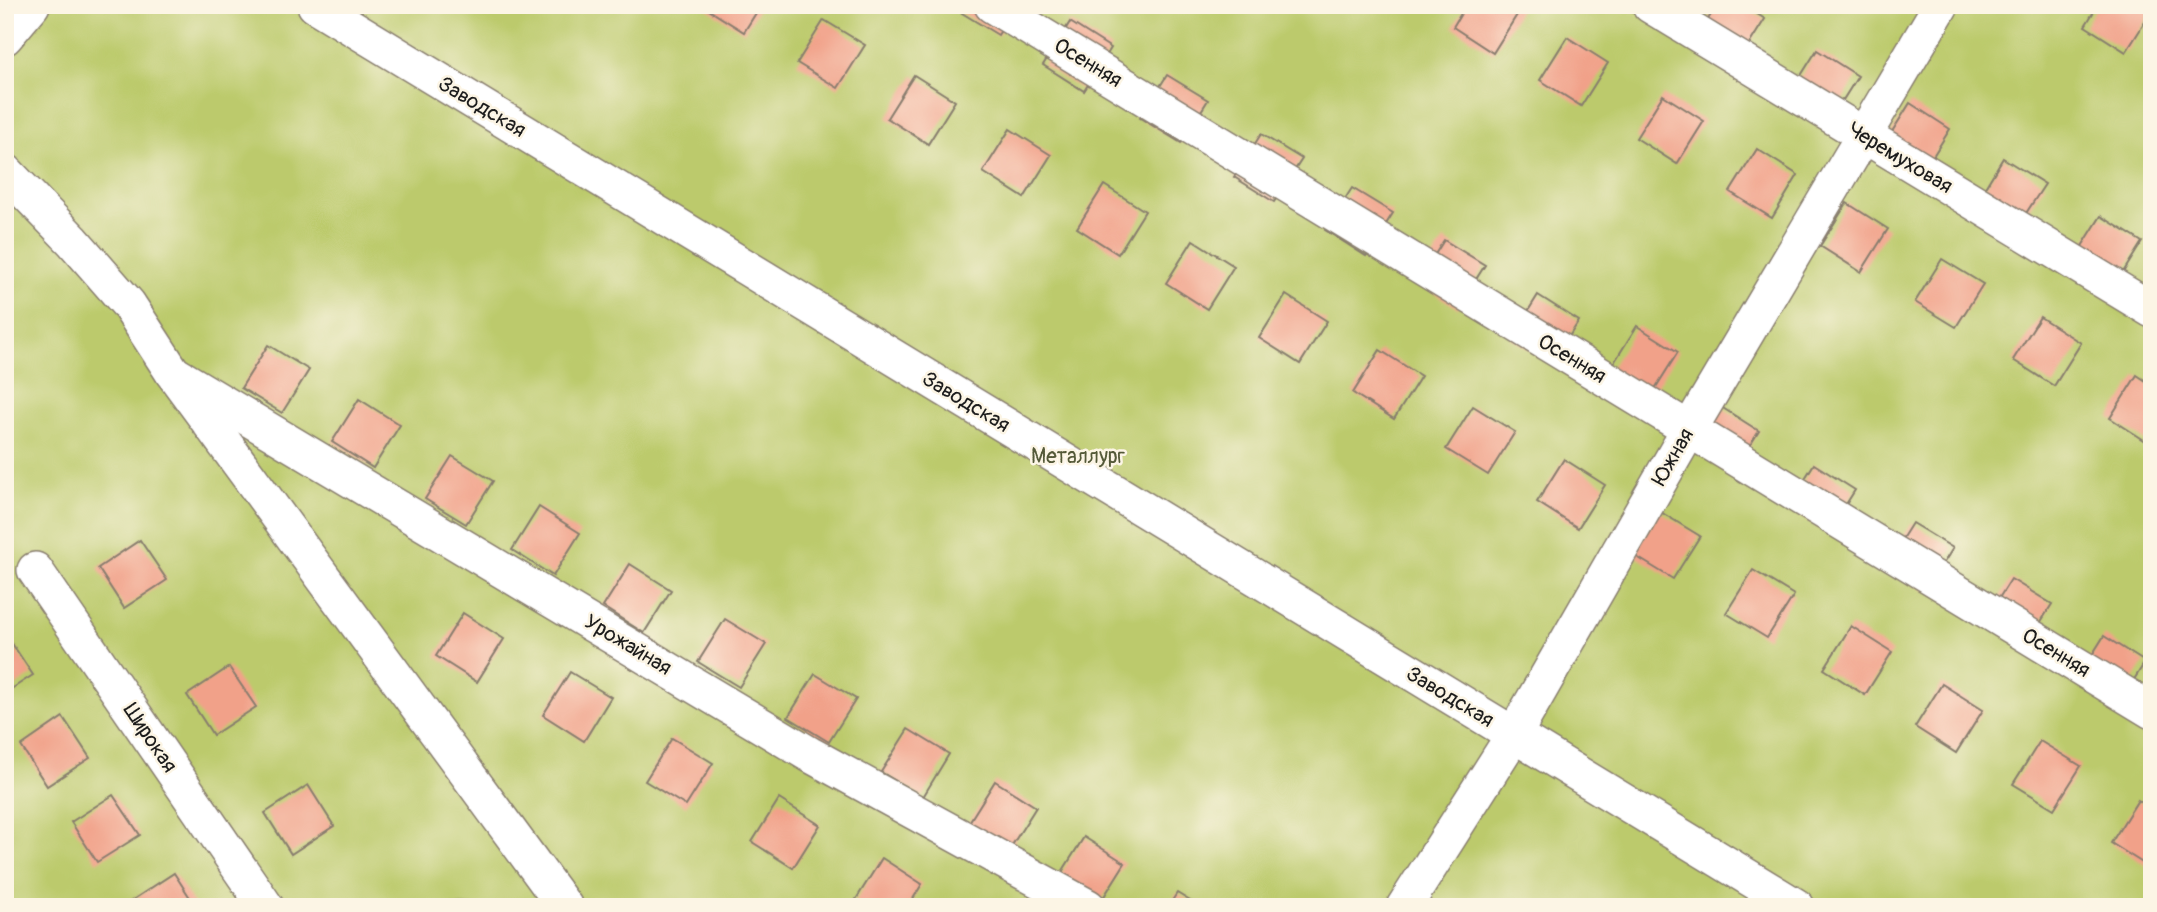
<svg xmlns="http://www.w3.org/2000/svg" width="2157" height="912" viewBox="0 0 2157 912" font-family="Pangolin,sans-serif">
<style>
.green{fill:#bcca6c;stroke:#6c7344;stroke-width:2}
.building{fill:#f1a189}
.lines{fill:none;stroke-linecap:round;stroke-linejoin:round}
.minor-casing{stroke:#887d6e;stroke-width:38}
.minor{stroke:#fff;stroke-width:35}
.labels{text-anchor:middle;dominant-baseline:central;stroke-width:5;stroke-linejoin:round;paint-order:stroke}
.street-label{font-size:21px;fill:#1c1c1c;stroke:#fcf5e5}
.park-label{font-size:21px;fill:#545938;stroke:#fcf5e5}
</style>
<rect width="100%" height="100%" fill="#fcf5e5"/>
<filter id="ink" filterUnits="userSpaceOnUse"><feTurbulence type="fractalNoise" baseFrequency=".0143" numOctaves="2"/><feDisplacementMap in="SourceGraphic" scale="14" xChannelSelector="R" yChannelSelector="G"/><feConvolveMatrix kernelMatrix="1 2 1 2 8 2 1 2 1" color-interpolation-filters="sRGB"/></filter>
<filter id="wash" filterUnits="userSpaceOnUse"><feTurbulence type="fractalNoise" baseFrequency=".00686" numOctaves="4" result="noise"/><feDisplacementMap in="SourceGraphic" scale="28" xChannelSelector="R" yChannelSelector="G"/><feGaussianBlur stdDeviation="1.57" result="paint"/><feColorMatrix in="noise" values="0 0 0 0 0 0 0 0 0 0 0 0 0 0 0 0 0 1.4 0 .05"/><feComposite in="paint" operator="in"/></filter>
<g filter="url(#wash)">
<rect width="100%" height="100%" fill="#f3dec1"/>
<rect class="green" x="5" y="5" width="2147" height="902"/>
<g id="blocks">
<g class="building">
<path d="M701 5H761L744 32Z"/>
<path d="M960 5H1017L998 35 957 10Z"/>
<path d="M1466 5H1513L1520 10 1493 53 1453 27Z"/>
<path d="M1717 5H1743L1765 19 1738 62 1697 37Z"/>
<path d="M2098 5H2147L2152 8V11L2126 52 2085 26Z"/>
<path d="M824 20 865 45 838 88 797 63Z"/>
<path d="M1070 22 1111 48 1084 91 1043 65Z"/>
<path d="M1567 37 1608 63 1581 106 1540 80Z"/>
<path d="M1817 50 1858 76 1831 119 1790 93Z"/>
<path d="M914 75 955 101 928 144 887 118Z"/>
<path d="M1167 75 1208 100 1181 143 1140 118Z"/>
<path d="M1663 95 1704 121 1677 164 1636 138Z"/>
<path d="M1910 103 1950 129 1923 172 1883 146Z"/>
<path d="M1010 129 1051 155 1024 198 983 172Z"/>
<path d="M1261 134 1302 159 1274 202 1234 177Z"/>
<path d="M1757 149 1798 175 1772 218 1730 192Z"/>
<path d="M2003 158 2045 184 2017 227 1977 201Z"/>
<path d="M1104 185 1145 211 1118 254 1077 228Z"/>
<path d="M1352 188 1393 213 1366 256 1325 230Z"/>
<path d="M1847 203 1888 229 1861 272 1820 246Z"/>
<path d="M2101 216 2142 242 2115 285 2074 259Z"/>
<path d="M1193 240 1234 266 1207 309 1166 283Z"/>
<path d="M1444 240 1485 265 1458 308 1417 283Z"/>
<path d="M1942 259 1983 284 1956 327 1915 302Z"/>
<path d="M1286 295 1327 321 1300 364 1259 338Z"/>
<path d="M1538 295 1579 321 1552 363 1511 338Z"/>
<path d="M2040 317 2081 343 2054 386 2013 360Z"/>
<path d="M1637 326 1678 352 1651 395 1610 369Z"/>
<path d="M268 345 309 370 282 413 241 388Z"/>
<path d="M1380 350 1421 376 1394 419 1353 393Z"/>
<path d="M2137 375 2152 385V445L2110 418Z"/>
<path d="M359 399 400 425 373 468 332 442Z"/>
<path d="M1718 405 1759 431 1732 474 1691 448Z"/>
<path d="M1473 406 1515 432 1488 475 1446 449Z"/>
<path d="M452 456 493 481 466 524 425 499Z"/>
<path d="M1564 459 1605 485 1578 528 1537 502Z"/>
<path d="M1814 464 1855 490 1828 533 1787 507Z"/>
<path d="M539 507 580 533 553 576 512 550Z"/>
<path d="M1659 511 1700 536 1673 579 1632 554Z"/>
<path d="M1912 523 1953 548 1926 591 1885 566Z"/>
<path d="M140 540 167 580 124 608 98 568Z"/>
<path d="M630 564 671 590 644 633 603 607Z"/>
<path d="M1753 570 1794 595 1767 638 1726 613Z"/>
<path d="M2011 579 2052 604 2025 647 1984 622Z"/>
<path d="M463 613 504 639 477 682 436 656Z"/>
<path d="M725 619 766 644 739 687 698 662Z"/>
<path d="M1851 626 1892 652 1865 695 1824 669Z"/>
<path d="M5 633 33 675 5 693Z"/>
<path d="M2104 636 2145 662 2118 705 2077 679Z"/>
<path d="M229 667 256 707 213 735 187 695Z"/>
<path d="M570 672 611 697 584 741 543 715Z"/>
<path d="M815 674 856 699 829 742 788 717Z"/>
<path d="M1942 684 1983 710 1956 753 1915 727Z"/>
<path d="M63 717 90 758 47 786 21 746Z"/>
<path d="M908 729 949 754 923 797 881 772Z"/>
<path d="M672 738 713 763 686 806 645 781Z"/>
<path d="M2040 741 2081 766 2054 809 2013 784Z"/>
<path d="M995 781 1036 807 1009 850 968 824Z"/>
<path d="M308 785 334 826 291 854 265 813Z"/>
<path d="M113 795 140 835 97 862 71 822Z"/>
<path d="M779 799 820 825 793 868 752 842Z"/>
<path d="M2138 800 2152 809V869L2111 843Z"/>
<path d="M1084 837 1125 863 1098 906 1057 880Z"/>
<path d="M882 858 922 884 908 907H864L855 901Z"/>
<path d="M174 873 196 907H135L131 901Z"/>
<path d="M1177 893 1200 907H1168Z"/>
</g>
</g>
</g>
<g filter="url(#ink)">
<use href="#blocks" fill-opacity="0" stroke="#887d6e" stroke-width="2"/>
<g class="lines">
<g class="minor-casing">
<g id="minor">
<path d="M315 5 1797 907"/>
<path d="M992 5 2152 711"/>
<path d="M1650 5 2152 310"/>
<path d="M5 37 32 5"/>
<path d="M5 171 73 241 128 304 173 373 565 907"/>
<path d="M173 373 809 754 1088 907"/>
<path d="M35 570 266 907"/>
<path d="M1404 907 1513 736 1689 430 1941 5"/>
</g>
</g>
<use href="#minor" class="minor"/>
</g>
</g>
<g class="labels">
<g class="street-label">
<text transform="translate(1088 63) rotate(31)">Осенняя</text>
<text transform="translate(482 107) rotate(31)">Заводская</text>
<text transform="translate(1900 158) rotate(31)">Черемуховая</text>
<text transform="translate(1572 359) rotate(31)">Осенняя</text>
<text transform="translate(966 402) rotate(31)">Заводская</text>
<text transform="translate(1673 457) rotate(-60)">Южная</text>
<text transform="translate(628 645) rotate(31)">Урожайная</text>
<text transform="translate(2056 653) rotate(31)">Осенняя</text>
<text transform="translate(1450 697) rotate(31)">Заводская</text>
<text transform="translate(150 738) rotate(56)">Широкая</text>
</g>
<g class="park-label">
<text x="1078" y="456">Металлург</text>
</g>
</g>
<rect width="2157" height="912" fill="none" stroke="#fcf5e5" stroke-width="28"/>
</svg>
